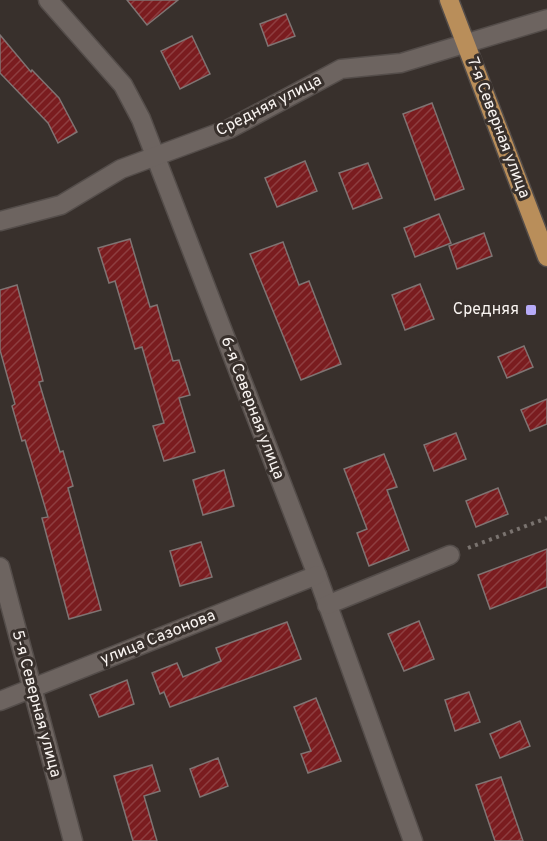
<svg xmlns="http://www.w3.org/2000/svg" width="547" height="841" viewBox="0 0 547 841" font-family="Overpass,sans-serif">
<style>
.building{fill:url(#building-hatch);stroke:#7f7473;stroke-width:1.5}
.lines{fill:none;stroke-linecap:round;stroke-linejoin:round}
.minor-casing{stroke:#544d4a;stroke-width:21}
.major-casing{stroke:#544d4a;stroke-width:21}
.path{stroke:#7a736f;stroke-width:4;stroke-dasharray:3 4.5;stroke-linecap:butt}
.minor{stroke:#6d6460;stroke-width:18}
.major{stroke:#b98e5a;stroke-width:18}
.poi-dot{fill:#b7abf8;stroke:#38302c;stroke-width:2}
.labels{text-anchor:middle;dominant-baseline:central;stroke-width:6;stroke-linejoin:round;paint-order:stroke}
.street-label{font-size:16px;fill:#f9f4f1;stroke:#38302c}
.poi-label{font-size:16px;fill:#f9f4f1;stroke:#38302c;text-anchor:end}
</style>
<defs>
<pattern id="building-hatch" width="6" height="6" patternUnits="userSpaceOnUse" patternTransform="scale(1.5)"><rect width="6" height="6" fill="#7a1c1f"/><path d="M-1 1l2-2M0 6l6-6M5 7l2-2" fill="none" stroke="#8e3e40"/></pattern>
</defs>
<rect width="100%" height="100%" fill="#38302c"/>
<g class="building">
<path d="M127 0H178L147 25Z"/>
<path d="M286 14 295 36 268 46 260 24Z"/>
<path d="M0 35 31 72 32 70 59 98 77 132 58 143 48 123 0 73Z"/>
<path d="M192 36 210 74 180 89 161 51Z"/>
<path d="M432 103 464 189 435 200 403 114Z"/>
<path d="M305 161 317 191 277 207 265 178Z"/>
<path d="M368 163 382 198 353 209 339 173Z"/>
<path d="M439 214 451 243 415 257 404 228Z"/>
<path d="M484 233 492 256 457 269 449 246Z"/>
<path d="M130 239 150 307 157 305 173 361 179 360 190 395 179 398 195 452 164 461 153 426 164 423 142 347 135 349 115 281 109 283 98 248Z"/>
<path d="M283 242 299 285 309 281 341 364 301 380 250 254Z"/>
<path d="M420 284 434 319 405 330 392 295Z"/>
<path d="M17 285 43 381 39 382 60 452 63 451 73 486 68 488 101 610 69 619 42 518 48 517 25 440 22 441 12 406 15 404 0 350V290Z"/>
<path d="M524 346 533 367 507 378 498 357Z"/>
<path d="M547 399V424L530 431 521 410Z"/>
<path d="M456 433 466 459 434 471 424 445Z"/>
<path d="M384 454 397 487 387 490 409 550 369 566 357 533 367 529 344 469Z"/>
<path d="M224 470 234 506 203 515 193 480Z"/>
<path d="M498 488 508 514 476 527 466 501Z"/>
<path d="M201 542 212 577 180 586 170 551Z"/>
<path d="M547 549V587L490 609 478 575Z"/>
<path d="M419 621 434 659 404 671 388 634Z"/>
<path d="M287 622 301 659 170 707 164 692 160 694 152 673 177 663 183 677 221 661 216 648Z"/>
<path d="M127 680 134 704 99 717 90 695Z"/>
<path d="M469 692 480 722 455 731 445 700Z"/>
<path d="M316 698 341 761 308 773 301 754 311 751 294 707Z"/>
<path d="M520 721 530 746 500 758 490 734Z"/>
<path d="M218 758 228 786 200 797 190 769Z"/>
<path d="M152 765 160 791 144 796 157 841H133L114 776Z"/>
<path d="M501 777 523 841H495L476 785Z"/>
</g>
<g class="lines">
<g class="minor-casing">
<g id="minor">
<path d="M48 0 123 85 141 119 317 575 413 841"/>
<path d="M0 221 61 205 121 169 229 129 341 69 401 63 547 19"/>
<path d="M0 567 73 841"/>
<path d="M327 605 450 555"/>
<path d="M0 701 317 575"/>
</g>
</g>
<g class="major-casing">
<path id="major" d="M449 0 547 257"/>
</g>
<path class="path" d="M468 548 547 518"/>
<use href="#minor" class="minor"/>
<use href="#major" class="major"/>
</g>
<rect class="poi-dot" x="525" y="304" width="12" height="12" rx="3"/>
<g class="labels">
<g class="street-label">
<text transform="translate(269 106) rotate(-27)">Средняя улица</text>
<text transform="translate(498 128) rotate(69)">7-я Северная улица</text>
<text transform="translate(252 408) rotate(69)">6-я Северная улица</text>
<text transform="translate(158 638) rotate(-22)">улица Сазонова</text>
<text transform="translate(36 704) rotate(75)">5-я Северная улица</text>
</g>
<g class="poi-label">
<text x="519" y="310">Средняя</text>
</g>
</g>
</svg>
